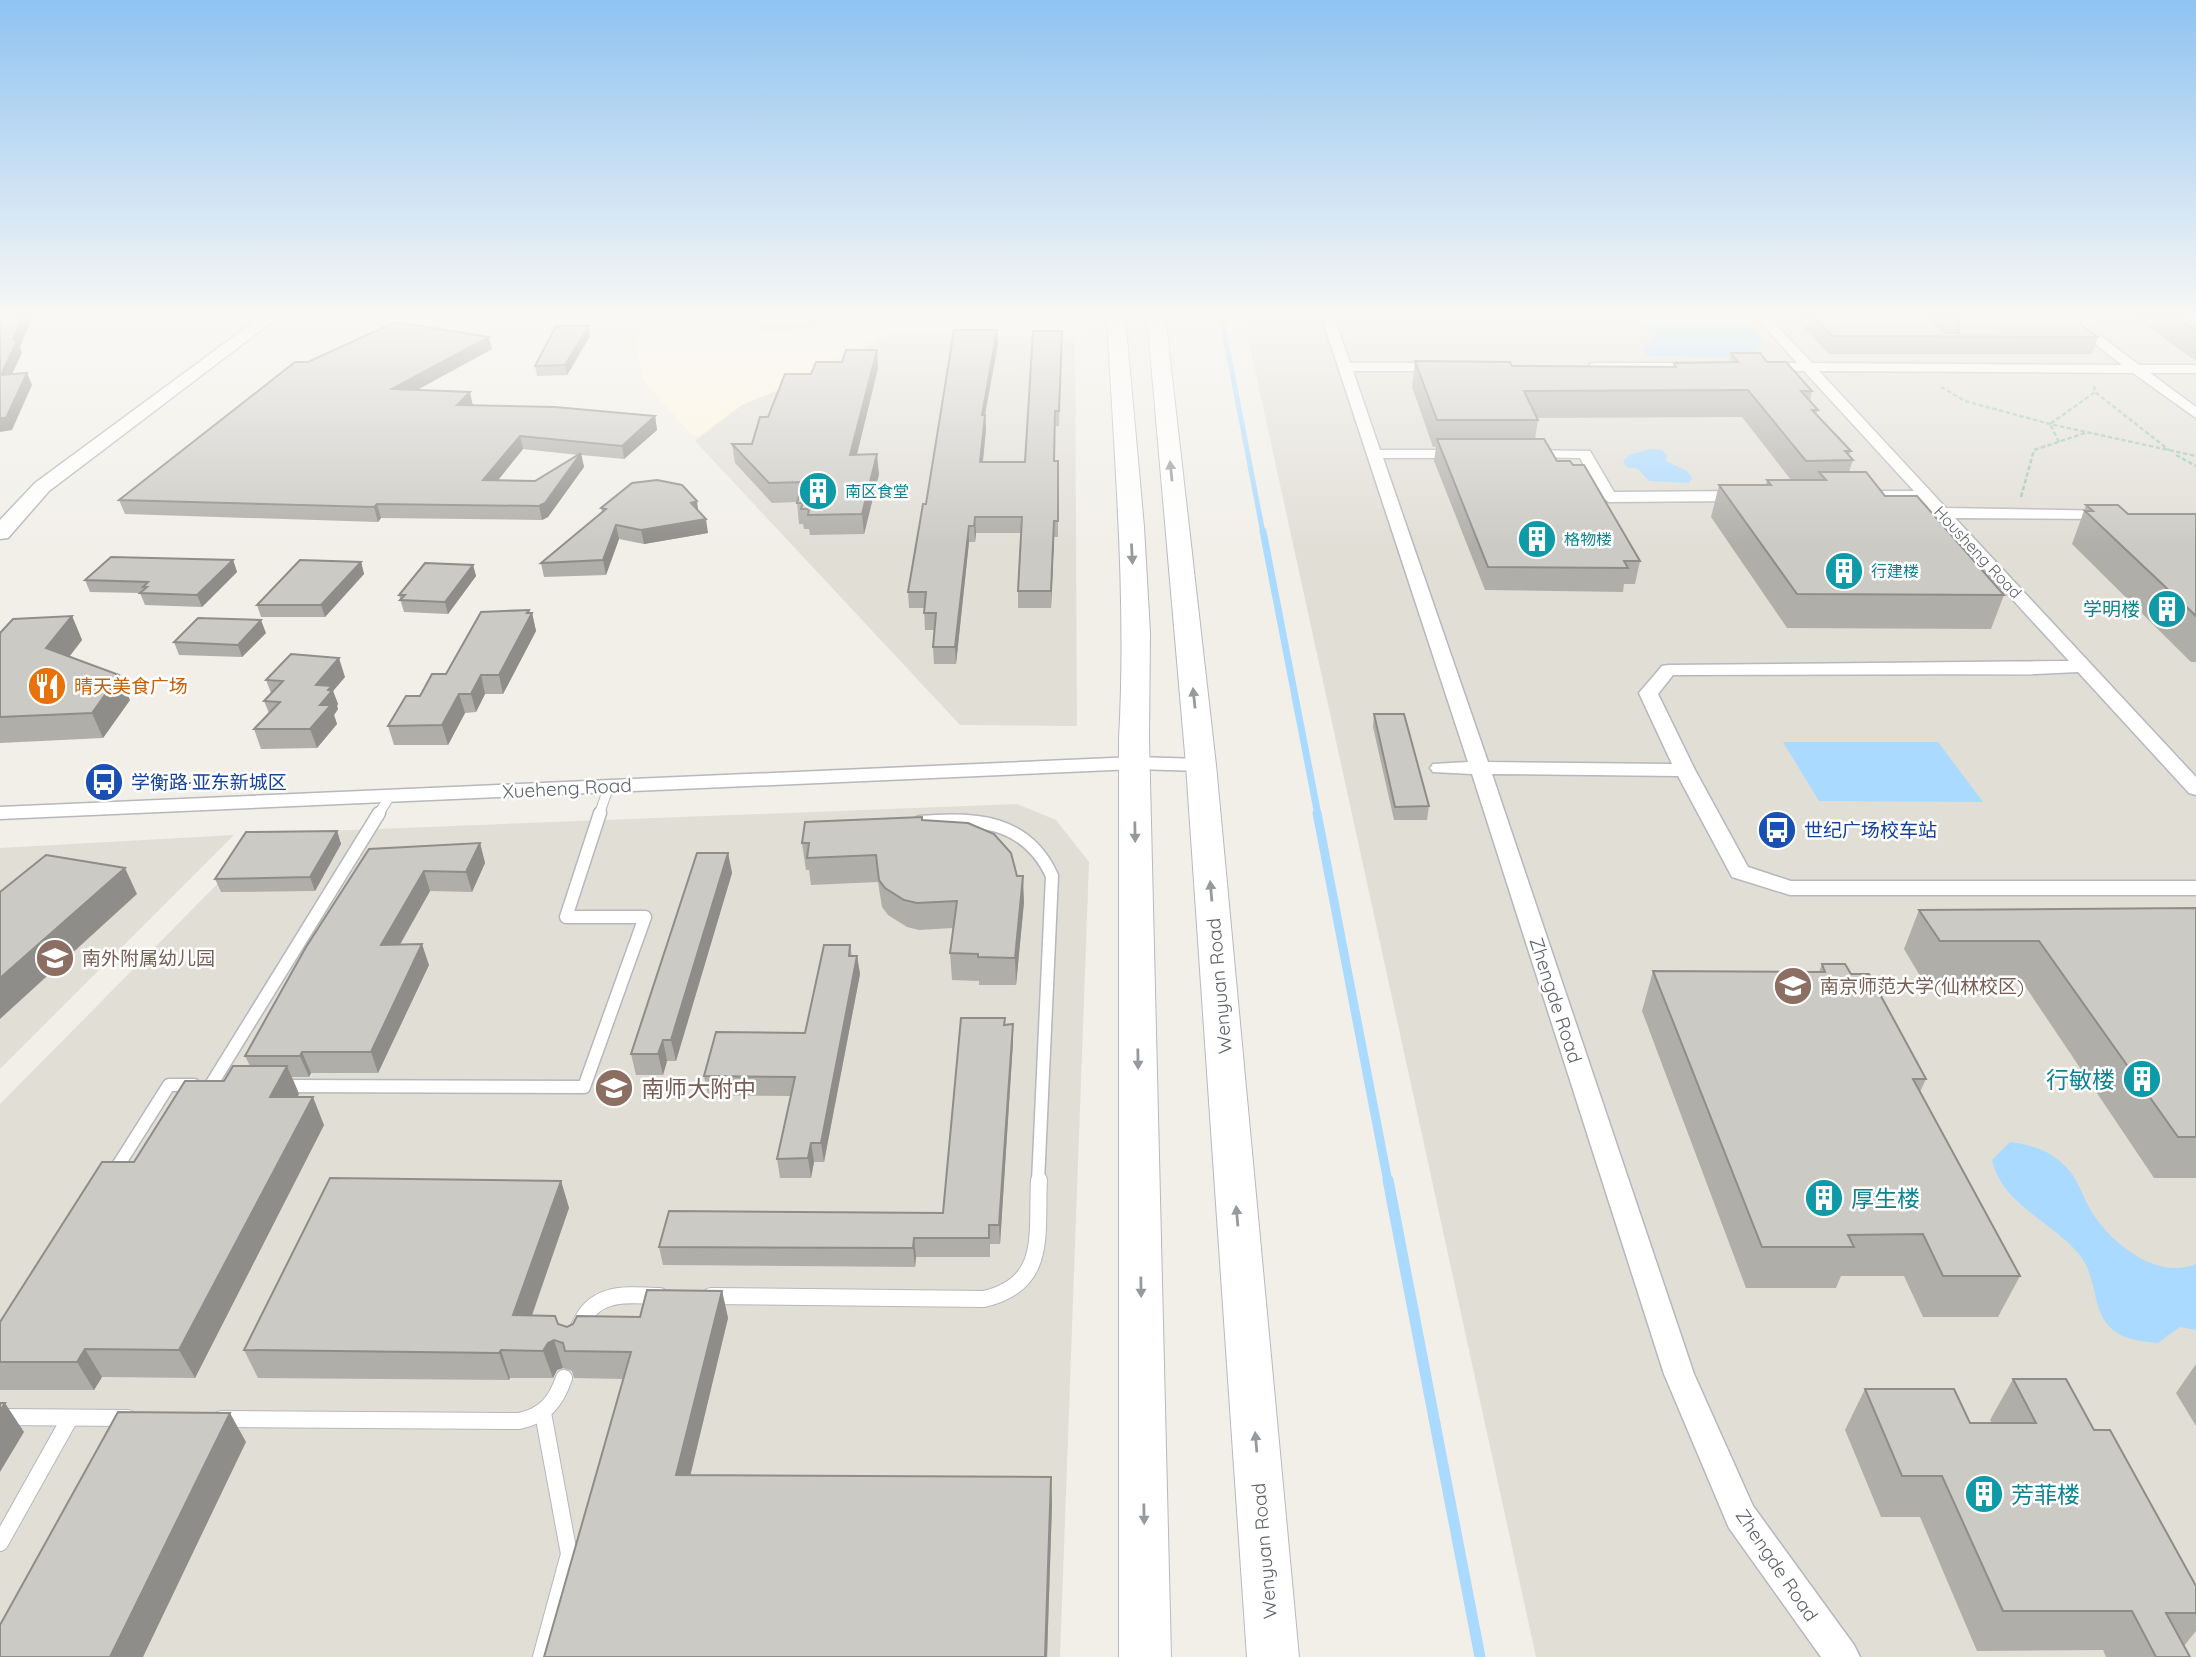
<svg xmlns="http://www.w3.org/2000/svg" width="2196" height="1657" viewBox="0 0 2196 1657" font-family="Quicksand,'Noto Sans SC',sans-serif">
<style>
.commercial{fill:#fef7e0}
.education{fill:#e1ded6}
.green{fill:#c5e8c5}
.water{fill:#aadaff}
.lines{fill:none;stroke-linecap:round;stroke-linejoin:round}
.stream-far3{stroke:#aadaff;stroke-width:5}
.stream-far2{stroke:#aadaff;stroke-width:7}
.stream-far1{stroke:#aadaff;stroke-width:9}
.stream{stroke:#aadaff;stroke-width:11}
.service-far2-casing{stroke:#b5b8bc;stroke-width:11}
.service-far1-casing{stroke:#b5b8bc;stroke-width:15}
.service-casing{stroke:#b5b8bc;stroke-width:18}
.minor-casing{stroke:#b5b8bc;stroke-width:3}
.tertiary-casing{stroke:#b5b8bc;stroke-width:3}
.secondary-casing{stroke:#b6babf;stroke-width:2}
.path{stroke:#9cc7a9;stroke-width:2.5;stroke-dasharray:4.5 2.5;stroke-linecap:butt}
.service-far2{stroke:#fff;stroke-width:9}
.service-far1{stroke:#fff;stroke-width:12}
.service{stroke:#fff;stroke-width:16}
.minor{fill:#fff;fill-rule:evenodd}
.tertiary{fill:#fff;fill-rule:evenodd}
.secondary{fill:#fff;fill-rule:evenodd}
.wall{fill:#afaea9;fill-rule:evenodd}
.shaded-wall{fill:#8f8d8a}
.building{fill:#cccac5;stroke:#8f8d8a;stroke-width:2}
.oneway{fill:#979a9d}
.labels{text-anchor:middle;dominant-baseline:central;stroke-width:5;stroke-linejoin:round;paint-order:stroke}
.far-culture-label{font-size:16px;fill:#0d838f;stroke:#fff;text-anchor:start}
.far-street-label{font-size:16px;fill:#5f6368;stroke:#fff}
.culture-label{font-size:19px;fill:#0d838f;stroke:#fff;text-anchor:end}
.food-label{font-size:19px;fill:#c56008;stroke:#fff;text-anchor:start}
.transit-label{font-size:19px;fill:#164399;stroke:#fff;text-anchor:start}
.street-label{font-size:19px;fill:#5f6368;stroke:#fff}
.education-label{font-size:19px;fill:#785e54;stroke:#fff;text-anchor:start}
.near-culture-label{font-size:23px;fill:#0d838f;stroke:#fff;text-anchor:start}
.near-education-label{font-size:23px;fill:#785e54;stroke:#fff;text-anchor:start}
</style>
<rect width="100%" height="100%" fill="#f1efe8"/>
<path class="commercial" d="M661 315H1094V324L1082 333 1072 335 882 331 837 359H831L799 382 741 405 699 436 691 434 642 379 636 339Z"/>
<g class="education">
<path d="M1243 315H2196V1657H1536Z"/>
<path d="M891 334 1075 337 1077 726 960 725 695 441 742 405 798 382Z"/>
<path d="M1017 804 1056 820 1089 862 1060 1657H0V1104L249 852 299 832Z"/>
<path d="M234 835 0 1069V848Z"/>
</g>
<path class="green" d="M756 315H831L835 325 761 332Z"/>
<g class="water">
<path d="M1660 315H1740L1764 342 1751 354 1740 358 1649 356 1644 352V344L1655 336 1644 329 1645 325Z"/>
<path d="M1650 449 1662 450 1667 455 1666 461 1687 471 1692 478 1689 483 1649 481 1638 469 1627 467 1623 462 1629 455Z"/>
<path d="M1783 742H1938L1983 802 1819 801Z"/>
<path d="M2010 1142C2031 1145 2047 1149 2063 1164 2079 1178 2082 1197 2093 1214 2113 1245 2158 1280 2196 1264V1330L2180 1327 2158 1343C2141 1341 2121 1340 2109 1326 2091 1307 2098 1276 2078 1253 2052 1222 2001 1203 1992 1160Z"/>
</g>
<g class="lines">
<path class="stream-far3" d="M1221 315 1263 533"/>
<path class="stream-far2" d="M1263 531 1318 815"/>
<path class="stream-far1" d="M1317 813 1388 1182"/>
<path class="stream" d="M1388 1180 1480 1657"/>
<g class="service-far2-casing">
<g id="service-far2">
<path d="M378 815 390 796"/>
<path d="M599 815 609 786"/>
</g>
</g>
<g class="service-far1-casing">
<g id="service-far1">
<path d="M920 822C975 817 1027 820 1052 876L1038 1182"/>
<path d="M211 1085 379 813"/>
<path d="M284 1086 584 1087 645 917H566L600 813"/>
<path d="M114 1172 169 1085H194"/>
</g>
</g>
<g class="service-casing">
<g id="service">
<path d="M711 1296 984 1299C1049 1284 1036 1233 1039 1180"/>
<path d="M579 1327C594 1290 626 1295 660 1296"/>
<path d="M0 1417 128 1418"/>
<path d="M221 1419 519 1421C544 1416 556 1402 564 1378"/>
<path d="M0 1543 70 1418"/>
<path d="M541 1657 569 1554 543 1413"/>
</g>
</g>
<g class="minor-casing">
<g id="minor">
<path d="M1321 315H1333L1350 363H1440L1447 367 1440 371H1353L1380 450H1463L1470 454 1463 458H1383L1488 762 1672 764 1639 693 1662 666 1668 665 2069 661 1922 501 1853 499 1850 496 1853 493 1858 491H1914L1804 371 1758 370V364L1763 363H1797L1754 315H1767L1812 363 2122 365 2059 315H2073L2139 365H2196V373H2150L2196 407V418L2133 373 1819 371 1946 508 2116 511 2118 514 2116 517 2110 519 1955 518 2196 777V795L2189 793 2078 672 2036 674 1673 675 1658 694 1695 770 1748 867 1791 881H2196V895H1790L1732 877 1678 776 1492 774 1694 1374 1753 1506 1854 1645 1860 1657H1821L1729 1528 1664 1374 1472 774 1433 772 1430 768 1433 764 1468 762Z"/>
<path d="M1595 363H1699L1706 367 1699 371 1590 370V364Z"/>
<path d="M1526 450 1590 451 1614 492 1742 491 1750 496 1742 501 1609 502 1601 497 1580 458 1521 457 1519 454 1521 451Z"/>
<path d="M1135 757 1201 759 1208 761 1211 765 1208 769 1201 771 1135 769 0 819V807Z"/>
</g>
</g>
<g class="tertiary-casing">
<path id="tertiary" d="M263 315H281L49 491 8 538 0 539V520L35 483Z"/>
</g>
<g class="secondary-casing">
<g id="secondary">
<path d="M1107 315H1125L1144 527 1150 633 1149 739 1171 1657H1119V739C1127 597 1114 457 1107 315Z"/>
<path d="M1147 315H1165L1216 765 1299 1657H1247L1186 765Z"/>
</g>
</g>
<g class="path">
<path d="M2094 386 2095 392 2169 450"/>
<path d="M1941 387 1965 401 2050 424 2196 456"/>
<path d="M2059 442 2050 424 2095 392"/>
<path d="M2176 455 2196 466"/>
<path d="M2021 497 2034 450 2085 433"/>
</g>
<use href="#service-far2" class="service-far2"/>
<use href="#service-far1" class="service-far1"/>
<use href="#service" class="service"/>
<use href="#minor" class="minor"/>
<use href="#tertiary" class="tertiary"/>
<use href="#secondary" class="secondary"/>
</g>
<g class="wall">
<path d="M1792 315H2068L2098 337 2092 354H1829Z"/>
<path d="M2131 315H2196V361Z"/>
<path d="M589 326 590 336 567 375 537 376 535 366Z"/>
<path d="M1062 331 1059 426H1055L1054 461H1058V537H1054L1051 608H1018V591L1021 533H976L975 542H969L956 664H934L933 647 934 630H925L924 608H909L908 592 926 504 998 344 985 415 986 429 983 462H1025Z"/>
<path d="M492 349 417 390 473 406 655 416 657 430 624 459 581 455 584 467 548 517 542 520 381 518 378 522 125 514 119 500 308 362ZM523 449 578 455 535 481 498 480Z"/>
<path d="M877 350 878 368 857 455 879 474 864 534 810 535 809 529H804L803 524H799L797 502 772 503 735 463 732 444H752L768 417 811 374 842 362Z"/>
<path d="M1731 353 1767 362 1812 391 1810 401 1818 410 1816 414 1851 451 1849 456 1853 460 1849 472 1885 496 2004 595 1991 629 1787 628 1711 517 1719 485H1766L1767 480H1791L1742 417 1537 418 1538 420 1535 439 1557 461 1640 561 1635 584H1624L1623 592 1485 590 1434 461 1436 447H1433L1412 387 1415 361 1512 366 1673 367 1674 363 1729 362Z"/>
<path d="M2086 505 2128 514H2196V662H2191L2072 544Z"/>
<path d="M601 508 698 510 708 533 644 544 619 539 606 575 544 577 541 563 602 513Z"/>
<path d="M233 560 237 572 202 607 145 605 140 593 90 592 85 580Z"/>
<path d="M361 562 364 574 325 617H261L257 605Z"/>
<path d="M473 565 476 576 448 614 404 612 399 595Z"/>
<path d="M529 610 530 613H532L536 631 503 694H485L476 712 465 713 448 745H394L388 726 420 696Z"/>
<path d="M72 616 82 640 70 656 130 700 103 738 0 743V633Z"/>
<path d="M266 633 242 657 179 655 174 642Z"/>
<path d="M345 677 333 691 338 704 337 706 338 709 334 715 337 724 317 748 261 749 254 729 269 713 264 701 271 693 266 680Z"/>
<path d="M1374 714 1429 806 1427 820H1394L1373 727Z"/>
<path d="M923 820 1024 902 1016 985H979V981L952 980 950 953 953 928 919 930 907 927 888 915 882 907 878 882 811 885 809 870H806L802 843Z"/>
<path d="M337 831 341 844 315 891 221 892 215 879Z"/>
<path d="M480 843 485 863 472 892 430 891 400 945 429 965 378 1073H311L309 1077H292L299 1094 297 1097 324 1125 195 1378 102 1377 94 1390H0V1322L134 1162 224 1081 250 1066 245 1056 369 849Z"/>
<path d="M728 853 732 873 676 1061H667L663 1075H636L631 1054Z"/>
<path d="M2196 908V1178H2154L2021 980 1923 981 1904 949 1919 910Z"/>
<path d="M850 945 852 956H857L860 974 824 1162H814L811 1178H780L777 1159 791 1096 708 1095 704 1076 805 1033Z"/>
<path d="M1822 964 1851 974 1926 1079 1920 1092 2020 1276 1998 1317H1923L1904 1276H1841L1836 1288H1746L1642 1011 1653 971 1819 972Z"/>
<path d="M1013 1024V1042L1000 1244H990V1257H916L915 1267 663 1265 659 1247 943 1213 1005 1025Z"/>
<path d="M561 1181 569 1208 532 1316 567 1327 640 1317 722 1291 728 1318 690 1475 1051 1477 1052 1504 1047 1657H544L623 1379 574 1378 572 1371 563 1368 557 1370 553 1378H510L509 1380 258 1378 244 1350Z"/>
<path d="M2196 1364V1426L2176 1393Z"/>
<path d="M2013 1379 2094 1430 2196 1586V1631L2184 1646 2190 1657H2106L2103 1650 1977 1651 1920 1517H1881L1845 1430 1865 1389 1970 1423H1992L1990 1420Z"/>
</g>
<g class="shaded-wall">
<path d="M24 315H33L20 347 22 353 6 387 1 375 13 339Z"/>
<path d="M589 326 590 336 567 375 565 365Z"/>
<path d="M997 330 998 344 982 430V415Z"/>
<path d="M489 337 492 349 395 402 392 389Z"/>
<path d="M877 350 878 368 852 474 850 455Z"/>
<path d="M27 373 32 385 12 430 0 432V418Z"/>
<path d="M470 392 473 406 457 405Z"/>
<path d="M985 415 986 429 981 478 980 462Z"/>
<path d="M655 416 657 430 624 459 622 446Z"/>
<path d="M520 436 523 449 487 494 483 480Z"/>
<path d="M581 453 584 467 548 517 542 520 539 506Z"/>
<path d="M877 454 879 474 864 534 862 514Z"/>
<path d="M697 501 699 516 691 503Z"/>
<path d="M377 504 381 518 378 522 374 507Z"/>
<path d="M975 517 976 533 975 542 974 526Z"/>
<path d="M706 519 708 533 644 544 641 530Z"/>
<path d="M1054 521V537L1051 608V591Z"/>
<path d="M616 525 619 539 606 575 603 560Z"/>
<path d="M969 526V542L956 664 955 647Z"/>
<path d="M233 560 237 572 202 607 197 595Z"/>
<path d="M361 562 364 574 325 617 321 605Z"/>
<path d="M473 565 476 576 448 614 445 602Z"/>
<path d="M529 610 530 615 532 613 536 631 503 694 499 675Z"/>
<path d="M72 616 82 640 57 672 46 648Z"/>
<path d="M261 620 266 633 242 657 238 645Z"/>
<path d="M339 658 345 677 333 691 338 704 337 706 338 709 334 715 337 724 317 748 310 729 316 685Z"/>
<path d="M119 675 130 700 103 738 92 713Z"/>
<path d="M481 675 485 694 476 712 471 694Z"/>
<path d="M459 694 465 713 448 745 442 725Z"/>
<path d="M337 831 341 844 315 891 310 877Z"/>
<path d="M480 843 485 863 472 892 466 872Z"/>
<path d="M728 853 732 873 676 1061 671 1040Z"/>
<path d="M125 868 137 894 0 1019V978Z"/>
<path d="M424 871 430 891 388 965 381 945Z"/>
<path d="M1023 876 1024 902 1016 985 1015 958Z"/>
<path d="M422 944 429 965 378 1073 371 1052Z"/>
<path d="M857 956 860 974 824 1162 821 1143Z"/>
<path d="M1013 1024V1042L1000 1244 999 1225Z"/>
<path d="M663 1040 667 1061 663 1075 658 1054Z"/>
<path d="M302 1052 311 1073 309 1077 300 1056Z"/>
<path d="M287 1066 299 1094 282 1125 270 1097Z"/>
<path d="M313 1097 324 1125 195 1378 179 1350Z"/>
<path d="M811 1143 814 1162 811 1178 808 1158Z"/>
<path d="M561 1181 569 1208 522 1343 513 1315Z"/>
<path d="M914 1238 916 1257 915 1267 913 1248Z"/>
<path d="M722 1291 728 1318 684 1502 676 1475Z"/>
<path d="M554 1340 563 1368 557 1370 553 1378 543 1351 548 1343Z"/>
<path d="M85 1349 102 1377 94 1390 77 1362Z"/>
<path d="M501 1350 510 1378 509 1380 499 1353Z"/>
<path d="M5 1403 24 1432 0 1472V1411Z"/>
<path d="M230 1413 246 1442 143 1657H110Z"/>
<path d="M1051 1477 1052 1504 1047 1657H1045Z"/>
</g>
<g class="building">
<path d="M0 315H24L13 339 17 341 1 375 27 373 6 418H0Z"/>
<path d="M1812 315H1926L1946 333H1959V324L1949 315H2068L2098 337 1833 336Z"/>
<path d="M2173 315H2196V331Z"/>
<path d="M395 322 489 337 392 389 470 392 457 405 555 407 655 416 622 446 520 436 483 480 535 481 581 453 545 503 539 506 377 504 374 507 119 500 295 362H308Z"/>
<path d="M556 326H589L565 365 535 366Z"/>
<path d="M954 330H997L982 415H985L980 462H1025L1033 331H1062L1059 411H1055L1054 461H1058V521H1054L1051 591H1018L1022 517H975L974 526H969L955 647H933L936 613H924L926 592H908L923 504H926Z"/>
<path d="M846 350H877L850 455 877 454 862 514 808 515 809 509H801L803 503H797L803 482 769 483 732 444H752L760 417H768L785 374H811L816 362H842Z"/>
<path d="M1731 353H1760L1767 362H1786L1812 391H1801L1818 410H1812L1851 451H1845L1853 460 1806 461 1748 390 1524 391 1538 420H1437L1415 361 1510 362 1512 366 1676 367 1674 363 1738 362Z"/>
<path d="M1437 439H1544L1557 461H1570L1573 465H1584L1640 561H1624L1628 568 1488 567Z"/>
<path d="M1819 472H1866L1885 496H1917L2004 595 1797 594 1719 485H1771L1767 480H1826Z"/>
<path d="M657 480 682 485 697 501 691 503 706 519 641 530 616 525 603 560 541 563 606 509 601 508 632 483Z"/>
<path d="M2086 505H2118L2128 514H2196V616L2085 511H2093Z"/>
<path d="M111 557 233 560 197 595 140 593 147 587H143L148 582 85 580Z"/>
<path d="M300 560 361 562 321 605H257Z"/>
<path d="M425 563 473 565 445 602 400 600 405 595H399Z"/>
<path d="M529 610 527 613H532L499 675H481L471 694H459L442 725 388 726 406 696H420L432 674H446L481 612Z"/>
<path d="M72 616 46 648 119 675 92 713 0 717V633L13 619Z"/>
<path d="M198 618 261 620 238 645 174 642Z"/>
<path d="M291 654 339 658 316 685 332 686 328 690 332 691 320 705H331L310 729H254L280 702 264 701 283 681 266 680Z"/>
<path d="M1374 714H1404L1429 806 1395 807Z"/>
<path d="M922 817V820L968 823 994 834 1011 853 1017 876H1023L1015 958 978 957V954L950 953 957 901 917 903 904 900 885 888 879 880 876 855 807 858 809 843H802L805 822Z"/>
<path d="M337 831 310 877 215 879 246 832Z"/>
<path d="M480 843 466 872 424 871 381 945 422 944 371 1052H302L300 1056H245L306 947 369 849Z"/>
<path d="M697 853H728L671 1040H663L658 1054H631Z"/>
<path d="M46 855 125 868 0 978V892Z"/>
<path d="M2196 908V1137H2178L2039 941H1940L1919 910Z"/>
<path d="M824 945H850L849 956H857L821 1143H811L808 1158 777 1159 795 1077 704 1076 716 1032 805 1033Z"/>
<path d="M1822 964H1845L1851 974H1869L1926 1079H1913L2020 1276H1943L1923 1234 1848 1235 1854 1247H1762L1653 971 1825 972Z"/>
<path d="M961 1018H1005L1004 1025 1013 1024 999 1225H989V1238H914L913 1248 659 1247 669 1211 943 1213Z"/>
<path d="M233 1066H287L270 1097H313L179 1350 85 1349 77 1362H0V1322L102 1162H134L185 1081H224Z"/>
<path d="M330 1178 561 1181 513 1315 555 1316 558 1324 567 1327 573 1324 577 1316 640 1317 647 1290 722 1291 676 1475 1051 1477 1045 1657H544L631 1352 565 1351 563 1343 554 1340 548 1343 543 1351 501 1350 499 1353 244 1350Z"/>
<path d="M2013 1379H2066L2094 1430H2110L2196 1586V1613H2166L2190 1657H2156L2132 1611H2003L1942 1476H1902L1865 1389H1954L1970 1423H2036Z"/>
<path d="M0 1403H5L0 1411Z"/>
<path d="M118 1412 230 1413 110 1657H0V1625Z"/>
</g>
<defs><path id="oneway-solid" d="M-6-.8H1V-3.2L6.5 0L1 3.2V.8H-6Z" transform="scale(1.75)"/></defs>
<g class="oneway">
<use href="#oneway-solid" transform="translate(1171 471) rotate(-96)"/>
<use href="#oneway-solid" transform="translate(1132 554) rotate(87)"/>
<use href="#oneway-solid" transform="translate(1194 698) rotate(-96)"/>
<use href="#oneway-solid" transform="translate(1135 832) rotate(89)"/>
<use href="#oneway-solid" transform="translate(1211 891) rotate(-95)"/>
<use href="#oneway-solid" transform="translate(1138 1059) rotate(89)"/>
<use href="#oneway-solid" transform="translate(1237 1216) rotate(-95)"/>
<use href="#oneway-solid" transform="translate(1141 1287) rotate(89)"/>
<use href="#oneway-solid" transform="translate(1256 1442) rotate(-95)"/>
<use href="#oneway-solid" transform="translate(1144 1514) rotate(89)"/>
</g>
<linearGradient id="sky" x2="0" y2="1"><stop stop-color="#8fc3f1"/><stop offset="0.58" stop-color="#f9f8f5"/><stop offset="1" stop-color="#f9f8f5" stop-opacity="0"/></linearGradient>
<rect width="2196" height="547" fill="url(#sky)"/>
<defs>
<g id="building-disc" transform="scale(2.0125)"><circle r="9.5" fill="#0f9aa8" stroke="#fff"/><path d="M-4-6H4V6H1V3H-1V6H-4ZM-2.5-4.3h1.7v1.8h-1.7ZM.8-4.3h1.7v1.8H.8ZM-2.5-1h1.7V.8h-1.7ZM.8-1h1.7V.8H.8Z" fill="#fff"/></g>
<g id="restaurant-disc" transform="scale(2.0125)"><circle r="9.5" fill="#e8710a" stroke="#fff"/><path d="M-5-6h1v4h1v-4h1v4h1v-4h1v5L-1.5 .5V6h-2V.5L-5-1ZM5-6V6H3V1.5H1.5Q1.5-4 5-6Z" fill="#fff"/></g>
<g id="bus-disc" transform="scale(2.0125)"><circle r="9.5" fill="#1a4fb4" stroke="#fff"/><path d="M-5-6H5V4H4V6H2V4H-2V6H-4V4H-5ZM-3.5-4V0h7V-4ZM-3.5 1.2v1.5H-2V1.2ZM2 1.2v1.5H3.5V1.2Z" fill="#fff"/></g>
<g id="school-disc" transform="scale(2.0125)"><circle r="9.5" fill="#8d6e63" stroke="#fff"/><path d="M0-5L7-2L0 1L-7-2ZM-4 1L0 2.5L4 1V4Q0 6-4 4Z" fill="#fff"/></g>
<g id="university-disc" transform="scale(2.0125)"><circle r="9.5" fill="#8d6e63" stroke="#fff"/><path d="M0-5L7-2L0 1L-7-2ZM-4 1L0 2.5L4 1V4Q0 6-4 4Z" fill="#fff"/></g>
</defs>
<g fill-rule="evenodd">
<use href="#building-disc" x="818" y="491"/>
<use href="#building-disc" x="1537" y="539"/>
<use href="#building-disc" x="1844" y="571"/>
<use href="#building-disc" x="2167" y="609"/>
<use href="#restaurant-disc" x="47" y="686"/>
<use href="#bus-disc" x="104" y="782"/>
<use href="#bus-disc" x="1777" y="830"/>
<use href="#school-disc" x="55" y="958"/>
<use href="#university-disc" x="1793" y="986"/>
<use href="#building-disc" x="2142" y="1079"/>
<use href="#school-disc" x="614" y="1088"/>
<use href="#building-disc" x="1824" y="1198"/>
<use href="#building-disc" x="1984" y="1494"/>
</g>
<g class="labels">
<g class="far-culture-label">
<text x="845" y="491">南区食堂</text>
<text x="1564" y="539">格物楼</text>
<text x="1871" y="571">行建楼</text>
</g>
<g class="far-street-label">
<text transform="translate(1978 552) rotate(47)">Housheng Road</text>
</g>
<g class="culture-label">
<text x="2140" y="609">学明楼</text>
</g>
<g class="food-label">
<text x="74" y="686">晴天美食广场</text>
</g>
<g class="transit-label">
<text x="131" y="782">学衡路·亚东新城区</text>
<text x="1804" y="830">世纪广场校车站</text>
</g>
<g class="street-label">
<text transform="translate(567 788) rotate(-3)">Xueheng Road</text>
<text transform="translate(1219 986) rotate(-95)">Wenyuan Road</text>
<text transform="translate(1556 1000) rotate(72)">Zhengde Road</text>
<text transform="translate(1264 1551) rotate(-95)">Wenyuan Road</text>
<text transform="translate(1777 1565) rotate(56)">Zhengde Road</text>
</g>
<g class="education-label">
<text x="82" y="958">南外附属幼儿园</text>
<text x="1820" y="986">南京师范大学(仙林校区)</text>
</g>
<g class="near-culture-label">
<text x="2115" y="1079" text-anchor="end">行敏楼</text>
<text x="1851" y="1198">厚生楼</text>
<text x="2011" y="1494">芳菲楼</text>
</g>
<g class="near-education-label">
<text x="641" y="1088">南师大附中</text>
</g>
</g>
</svg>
